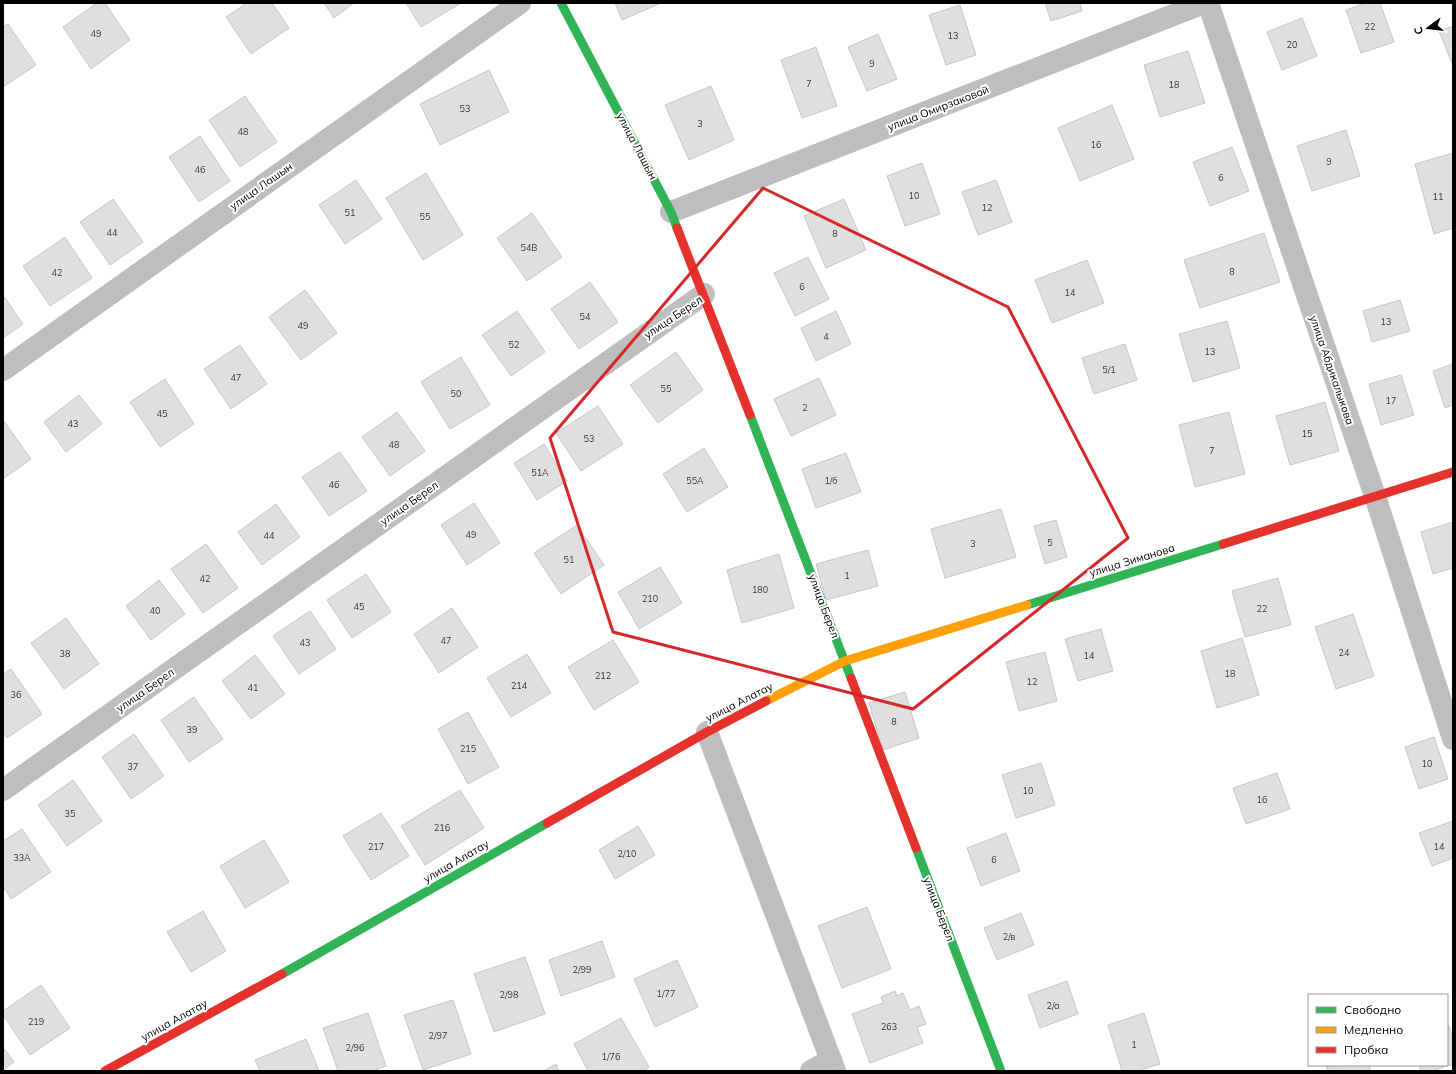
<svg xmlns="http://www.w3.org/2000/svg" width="1456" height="1074" viewBox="0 0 1456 1074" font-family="Mulish,sans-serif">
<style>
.building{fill:#dfdfdf;stroke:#c7c7c7}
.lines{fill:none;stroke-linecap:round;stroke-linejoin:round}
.street{stroke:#bebebe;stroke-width:22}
.fast{stroke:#30b455;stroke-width:9}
.slow{stroke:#ff9f0a;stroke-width:9}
.jam{stroke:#e5322d;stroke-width:9}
.marked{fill:none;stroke:#d62828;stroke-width:3;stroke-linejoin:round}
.labels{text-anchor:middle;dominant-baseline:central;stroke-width:4;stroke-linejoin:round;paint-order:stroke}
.number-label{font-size:9px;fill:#383838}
.street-label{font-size:11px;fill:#000;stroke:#fff}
</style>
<rect width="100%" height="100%" fill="#fff"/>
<g class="building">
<path d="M97 3H105L130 40 91 69 63 27Z"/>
<path d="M247 3H272L289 28 251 54 226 17Z"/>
<path d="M324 3H354L334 18Z"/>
<path d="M406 3H461L421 27Z"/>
<path d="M615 3H661L622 20Z"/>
<path d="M1045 3H1080L1082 11 1051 21Z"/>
<path d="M1365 3H1380L1394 42 1361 53 1346 10Z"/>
<path d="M960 5 976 55 946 65 929 15Z"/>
<path d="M1302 18 1317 56 1282 70 1267 32Z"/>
<path d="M8 24 36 65 3 87V27Z"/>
<path d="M1453 26V66L1439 31Z"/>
<path d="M878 34 897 79 867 91 848 47Z"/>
<path d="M816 47 837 106 802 118 781 60Z"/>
<path d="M1188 51 1205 103 1160 117 1144 65Z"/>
<path d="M489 70 509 112 440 145 420 104Z"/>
<path d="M711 86 734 140 689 160 665 105Z"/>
<path d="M245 96 277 142 240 167 209 120Z"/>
<path d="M1112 105 1134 159 1080 181 1058 128Z"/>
<path d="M1346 130 1360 176 1312 191 1297 146Z"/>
<path d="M200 136 230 181 199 202 169 157Z"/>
<path d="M1232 147 1249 191 1210 206 1193 162Z"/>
<path d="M1453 153V228L1434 234 1415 164Z"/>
<path d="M922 163 940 214 905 226 887 176Z"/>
<path d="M426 173 463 235 423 260 386 198Z"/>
<path d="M356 180 382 219 345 244 319 205Z"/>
<path d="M996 180 1012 222 978 235 962 192Z"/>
<path d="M113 199 143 242 110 265 80 222Z"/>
<path d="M844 199 866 250 826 268 804 216Z"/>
<path d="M532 213 562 257 527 281 497 238Z"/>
<path d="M1264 233 1280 282 1200 308 1184 260Z"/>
<path d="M65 237 92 278 50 306 23 266Z"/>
<path d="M808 257 829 299 795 316 774 273Z"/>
<path d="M1087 260 1104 303 1052 323 1035 280Z"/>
<path d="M590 282 618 322 579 349 551 309Z"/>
<path d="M305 290 337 333 301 360 269 317Z"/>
<path d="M3 295 23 324 3 338Z"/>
<path d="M1400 300 1410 331 1372 342 1363 311Z"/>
<path d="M517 311 545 352 511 376 482 335Z"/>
<path d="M836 311 851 344 816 361 801 328Z"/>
<path d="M1227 321 1240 368 1193 382 1179 334Z"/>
<path d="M1125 344 1137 380 1094 394 1082 358Z"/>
<path d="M240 345 267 384 231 409 204 369Z"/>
<path d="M676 352 703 390 658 423 630 385Z"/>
<path d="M461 357 490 405 450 429 421 382Z"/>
<path d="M1453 364V405L1445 408 1433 371Z"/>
<path d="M1401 375 1414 415 1381 425 1369 384Z"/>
<path d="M819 378 836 415 791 436 774 399Z"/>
<path d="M165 379 194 424 160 447 130 402Z"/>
<path d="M79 395 102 424 66 452 44 422Z"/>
<path d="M1325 402 1339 451 1290 465 1276 416Z"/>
<path d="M598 406 623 444 581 471 556 433Z"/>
<path d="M397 412 425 451 390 476 362 437Z"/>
<path d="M1229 412 1245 474 1195 487 1179 425Z"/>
<path d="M3 420 31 459 3 479Z"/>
<path d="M544 444 567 481 537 500 514 463Z"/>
<path d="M704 448 728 487 687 512 663 474Z"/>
<path d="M340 452 367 491 329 516 302 477Z"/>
<path d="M846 453 861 492 816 508 802 469Z"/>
<path d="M474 503 500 543 467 565 441 525Z"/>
<path d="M276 504 300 537 262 565 238 532Z"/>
<path d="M1001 509 1016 557 945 578 931 529Z"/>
<path d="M1056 520 1067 557 1045 564 1034 526Z"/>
<path d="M1453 522V568L1433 574 1421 532Z"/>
<path d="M577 525 604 565 561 594 534 553Z"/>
<path d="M206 544 238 588 203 613 171 569Z"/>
<path d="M868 550 878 586 826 600 816 564Z"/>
<path d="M779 554 794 608 742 623 727 570Z"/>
<path d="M660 567 682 603 639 629 618 592Z"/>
<path d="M366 574 391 612 352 638 327 600Z"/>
<path d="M1278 578 1291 625 1245 637 1232 591Z"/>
<path d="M159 580 185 614 151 640 126 606Z"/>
<path d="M452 608 478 647 439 673 414 634Z"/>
<path d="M310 611 336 649 299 674 273 636Z"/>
<path d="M1353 614 1374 676 1336 689 1315 627Z"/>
<path d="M66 618 99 664 64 689 31 643Z"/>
<path d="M1101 629 1113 671 1078 681 1065 639Z"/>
<path d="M1242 638 1259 695 1217 708 1201 651Z"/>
<path d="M613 640 639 682 594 710 568 667Z"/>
<path d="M1045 652 1057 701 1019 711 1006 662Z"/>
<path d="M527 654 551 693 511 717 487 678Z"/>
<path d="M255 655 285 694 251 719 222 681Z"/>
<path d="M11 669 42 714 7 738 3 732V674Z"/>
<path d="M905 692 919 738 883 750 869 703Z"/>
<path d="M194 697 223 739 189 762 161 720Z"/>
<path d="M468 712 499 767 468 784 438 729Z"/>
<path d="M134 734 164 776 131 799 102 757Z"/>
<path d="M1434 737 1448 779 1419 789 1405 747Z"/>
<path d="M1041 763 1055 805 1016 818 1002 775Z"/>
<path d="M1277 773 1290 809 1246 824 1233 788Z"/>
<path d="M73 780 102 821 67 846 38 805Z"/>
<path d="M460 790 484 828 425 865 401 826Z"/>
<path d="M381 813 409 856 371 880 343 836Z"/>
<path d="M1453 821V858L1432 866 1419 833Z"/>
<path d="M638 826 655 855 615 879 599 850Z"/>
<path d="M22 829 51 872 11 899 3 886V841Z"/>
<path d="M1006 833 1020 871 981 886 967 848Z"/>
<path d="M264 840 289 882 245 908 220 866Z"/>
<path d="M867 907 891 969 842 988 818 926Z"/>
<path d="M203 911 226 951 191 972 167 932Z"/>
<path d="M1021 913 1034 945 997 960 984 928Z"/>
<path d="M602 941 615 977 561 996 549 960Z"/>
<path d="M525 957 545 1014 494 1032 474 974Z"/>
<path d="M677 960 698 1007 655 1027 634 979Z"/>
<path d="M1067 981 1078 1014 1040 1028 1028 995Z"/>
<path d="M41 985 70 1028 30 1055 3 1015V1011Z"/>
<path d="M895 991 897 996 903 993 910 1010 919 1006 926 1024 917 1027 923 1043 870 1063 852 1014 883 1003 881 997Z"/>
<path d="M453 1000 471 1054 423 1070 404 1015Z"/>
<path d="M368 1013 386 1066 372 1071H338L323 1028Z"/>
<path d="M1144 1013 1160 1064 1137 1071H1122L1108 1025Z"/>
<path d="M621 1018 649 1067 643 1071H588L574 1044Z"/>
<path d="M1449 1026 1453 1039V1064L1432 1071H1421L1419 1065H1447V1027Z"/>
<path d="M306 1039 319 1071H260L255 1060Z"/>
<path d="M3 1047 14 1062 3 1070Z"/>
<path d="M556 1064 559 1071H543Z"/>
<path d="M1369 1065 1371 1071H1328L1326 1066Z"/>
</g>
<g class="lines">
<g class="street">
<path d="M1208 3 1375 496 1453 739"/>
<path d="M671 212 1204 3"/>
<path d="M3 370 520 3"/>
<path d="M707 732 835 1071"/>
<path d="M3 790 704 294"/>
<path d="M811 1071 831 1060"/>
</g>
<g class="fast">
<path d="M561 3 671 212 677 228"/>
<path d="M750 415 851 678"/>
<path d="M1027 605 1223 544"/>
<path d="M916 848 1001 1071"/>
<path d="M282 974 547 823"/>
</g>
<path class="slow" d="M766 701 845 661 1027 605"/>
<g class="jam">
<path d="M677 228 750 415"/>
<path d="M1223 544 1453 472"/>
<path d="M851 678 916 848"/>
<path d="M547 823 707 732 766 701"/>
<path d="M105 1071 282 974"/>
</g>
</g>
<path class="marked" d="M763 188 1008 307 1128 538 913 709 613 632 550 438Z"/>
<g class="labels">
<g class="number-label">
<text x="1370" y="26">22</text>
<text x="96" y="33">49</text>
<text x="953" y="35">13</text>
<text x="1292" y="44">20</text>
<text x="872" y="63">9</text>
<text x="809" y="83">7</text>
<text x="1174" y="84">18</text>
<text x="465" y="108">53</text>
<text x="700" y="123">3</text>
<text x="243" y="131">48</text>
<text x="1096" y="144">16</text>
<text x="1329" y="161">9</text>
<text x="200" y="169">46</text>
<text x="1221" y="177">6</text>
<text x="914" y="195">10</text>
<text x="1438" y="196">11</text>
<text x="987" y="207">12</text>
<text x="350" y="212">51</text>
<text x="425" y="216">55</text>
<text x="112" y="232">44</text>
<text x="835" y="233">8</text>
<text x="529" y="247">54В</text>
<text x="1232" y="271">8</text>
<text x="57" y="272">42</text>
<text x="802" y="286">6</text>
<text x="1070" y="292">14</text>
<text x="585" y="316">54</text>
<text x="1386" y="321">13</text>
<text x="303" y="325">49</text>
<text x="826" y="336">4</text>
<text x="514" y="344">52</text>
<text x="1210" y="351">13</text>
<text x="1109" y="369">5/1</text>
<text x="236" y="377">47</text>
<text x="666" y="388">55</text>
<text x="456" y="393">50</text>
<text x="1391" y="400">17</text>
<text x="805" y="407">2</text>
<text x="162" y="413">45</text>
<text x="73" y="423">43</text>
<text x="1307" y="433">15</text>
<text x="589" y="438">53</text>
<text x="394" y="444">48</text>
<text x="1212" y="450">7</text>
<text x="540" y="472">51А</text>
<text x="695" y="480">55А</text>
<text x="831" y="480">1/б</text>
<text x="334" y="484">46</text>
<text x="471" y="534">49</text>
<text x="269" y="535">44</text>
<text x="1050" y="542">5</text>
<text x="973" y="543">3</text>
<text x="569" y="559">51</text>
<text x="847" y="575">1</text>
<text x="205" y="578">42</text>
<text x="760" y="589">180</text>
<text x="650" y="598">210</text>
<text x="359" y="606">45</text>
<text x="1262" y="608">22</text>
<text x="155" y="610">40</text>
<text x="446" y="640">47</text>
<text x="305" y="642">43</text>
<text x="1344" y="652">24</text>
<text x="65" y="653">38</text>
<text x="1089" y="655">14</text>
<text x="1230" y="673">18</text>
<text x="603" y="675">212</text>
<text x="1032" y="681">12</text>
<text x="519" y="685">214</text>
<text x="253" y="687">41</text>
<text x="16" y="694">36</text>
<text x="894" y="721">8</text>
<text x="192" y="729">39</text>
<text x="468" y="748">215</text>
<text x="1427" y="763">10</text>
<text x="133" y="766">37</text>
<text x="1028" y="790">10</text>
<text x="1262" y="799">16</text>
<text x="70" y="813">35</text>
<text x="442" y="827">216</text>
<text x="376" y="846">217</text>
<text x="1439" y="846">14</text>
<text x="627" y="853">2/10</text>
<text x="22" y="857">33А</text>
<text x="994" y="859">6</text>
<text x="1009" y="936">2/в</text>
<text x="582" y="969">2/99</text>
<text x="666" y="993">1/77</text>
<text x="509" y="994">2/98</text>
<text x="1053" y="1005">2/а</text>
<text x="36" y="1021">219</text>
<text x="889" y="1026">263</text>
<text x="438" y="1035">2/97</text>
<text x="1134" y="1044">1</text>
<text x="355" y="1047">2/96</text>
<text x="611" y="1056">1/76</text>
</g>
<g class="street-label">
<text transform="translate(938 108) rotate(-21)">улица Омирзаковой</text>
<text transform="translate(637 146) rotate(62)">улица Лашын</text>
<text transform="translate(261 186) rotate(-35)">улица Лашын</text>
<text transform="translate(673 317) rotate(-34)">улица Берел</text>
<text transform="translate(1332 370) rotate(71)">улица Абдикалыкова</text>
<text transform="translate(409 503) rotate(-35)">улица Берел</text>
<text transform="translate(1132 560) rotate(-17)">улица Зиманова</text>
<text transform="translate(824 606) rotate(69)">улица Берел</text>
<text transform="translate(145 690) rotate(-35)">улица Берел</text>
<text transform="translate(739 702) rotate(-27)">улица Алатау</text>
<text transform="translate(456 861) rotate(-30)">улица Алатау</text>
<text transform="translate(939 909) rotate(69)">улица Берел</text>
<text transform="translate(174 1020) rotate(-29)">улица Алатау</text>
</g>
</g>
<rect width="1456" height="1074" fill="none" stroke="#000000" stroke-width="8"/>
<rect x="1308" y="994" width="140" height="72" fill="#ffffff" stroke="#999999"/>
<rect x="1316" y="1007" width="20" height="6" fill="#30b455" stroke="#999999"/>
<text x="1344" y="1014" font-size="12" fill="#000000">Свободно</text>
<rect x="1316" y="1027" width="20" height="6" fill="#ff9f0a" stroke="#999999"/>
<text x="1344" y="1034" font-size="12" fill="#000000">Медленно</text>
<rect x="1316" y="1047" width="20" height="6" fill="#e5322d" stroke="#999999"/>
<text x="1344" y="1054" font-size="12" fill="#000000">Пробка</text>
<g transform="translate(1428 28) rotate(255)" stroke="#ffffff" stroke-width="3" paint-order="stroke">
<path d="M0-3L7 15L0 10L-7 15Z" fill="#000000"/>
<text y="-6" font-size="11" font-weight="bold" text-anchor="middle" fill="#000000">С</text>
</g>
</svg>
